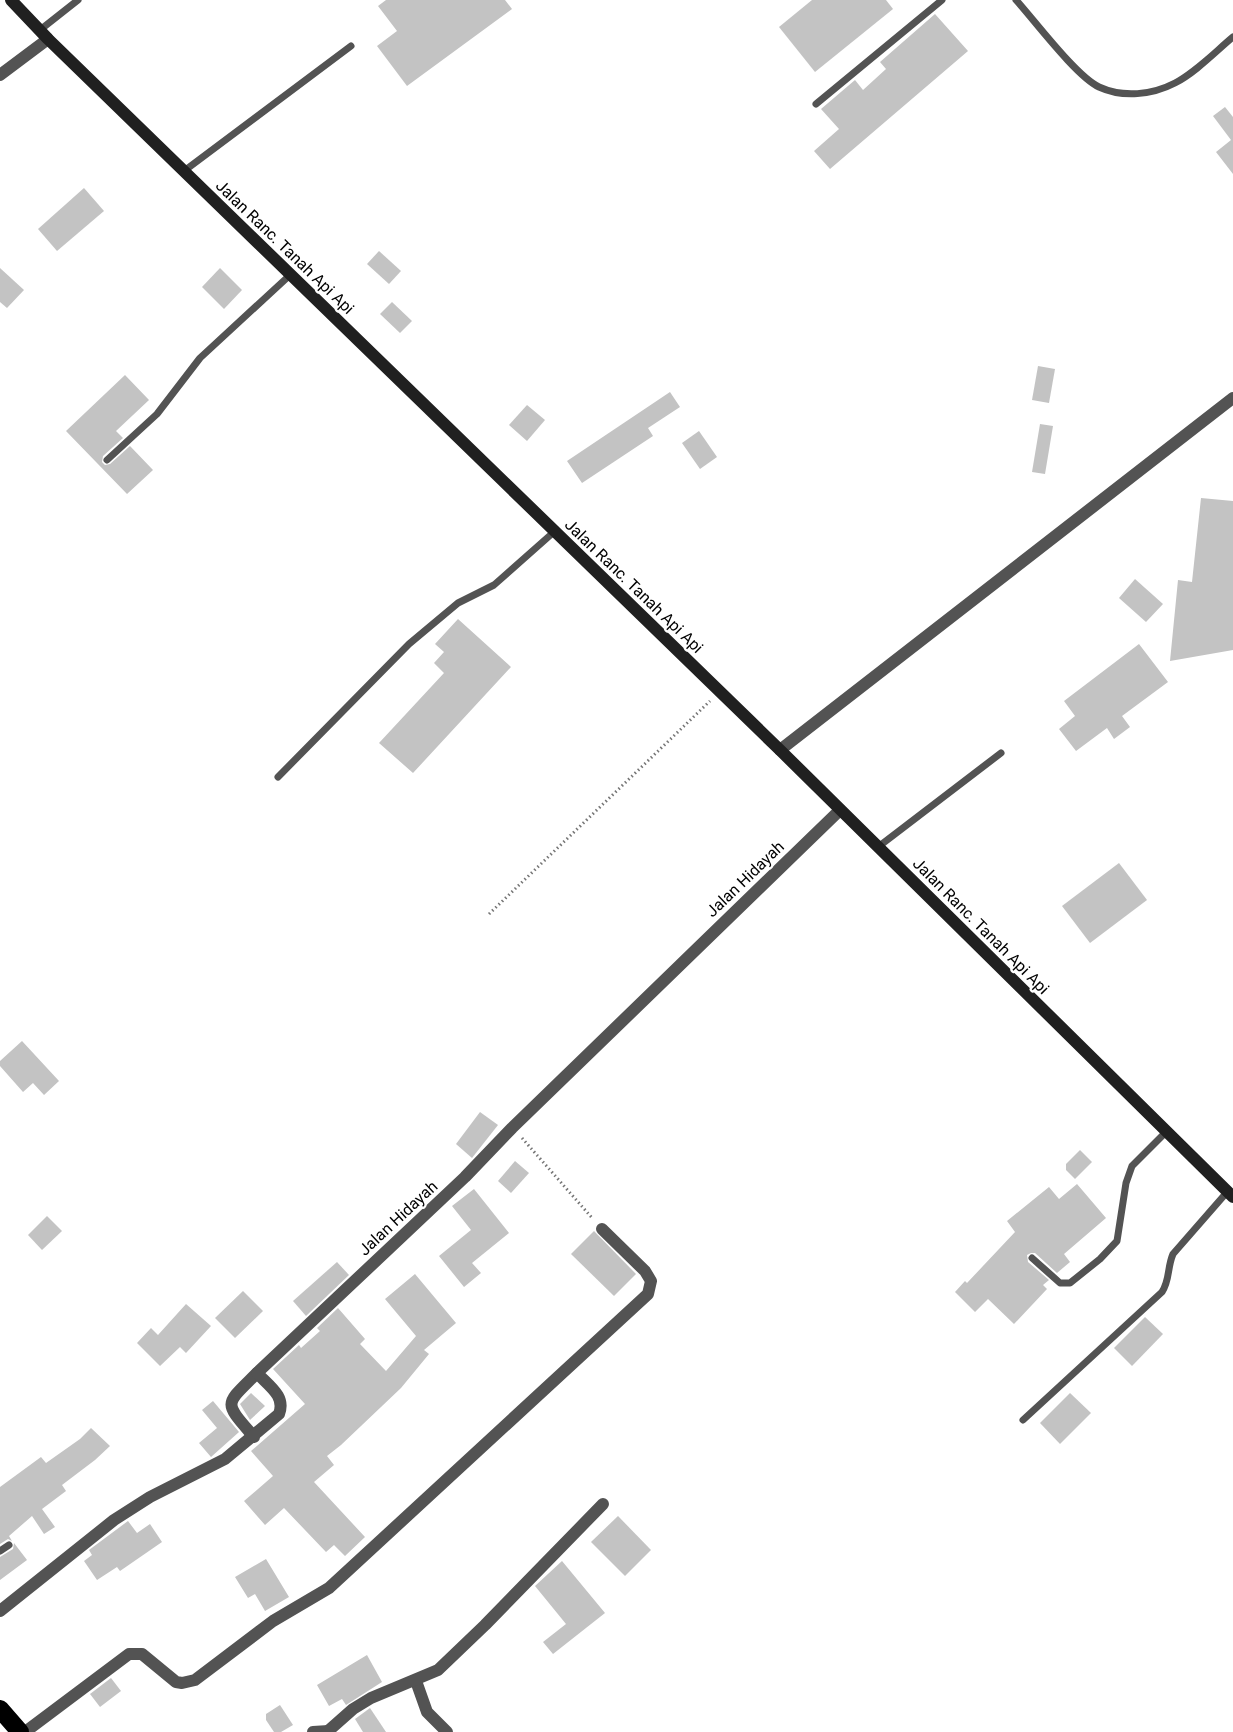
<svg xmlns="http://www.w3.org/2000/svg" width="1233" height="1732" viewBox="0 0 1233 1732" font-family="Roboto,sans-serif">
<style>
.building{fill:#c3c3c3}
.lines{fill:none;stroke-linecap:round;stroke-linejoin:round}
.path{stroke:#757575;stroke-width:3;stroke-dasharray:1.5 3;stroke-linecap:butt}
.lane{stroke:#535353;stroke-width:7}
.street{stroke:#535353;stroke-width:12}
.secondary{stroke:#202020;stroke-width:12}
.highway{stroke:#000;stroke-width:18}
.labels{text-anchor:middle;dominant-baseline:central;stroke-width:4.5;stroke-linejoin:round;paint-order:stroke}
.street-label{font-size:16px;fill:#000;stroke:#fff}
</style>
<rect width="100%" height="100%" fill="#fff"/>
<g class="building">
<path d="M386 0H505L512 9 407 86 377 46 397 31 378 6Z"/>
<path d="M812 0H886L893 9 815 72 779 27Z"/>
<path d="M935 14 968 51 830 169 814 151 839 129 821 109 855 80 863 90 886 69 880 62Z"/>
<path d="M1225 107 1233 117V174L1216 152 1231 140 1213 116Z"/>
<path d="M84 188 104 211 57 251 38 229Z"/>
<path d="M379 251 401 271 389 284 367 264Z"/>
<path d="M0 268 24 290 7 308 0 302Z"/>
<path d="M220 268 242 290 224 309 202 287Z"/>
<path d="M392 302 412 321 400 333 380 314Z"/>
<path d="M1038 366 1055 369 1049 403 1032 400Z"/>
<path d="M125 375 149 400 116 431 123 438 103 456 102 462 105 465 110 464 130 446 153 470 127 494 66 431Z"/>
<path d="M670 392 680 407 648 428 653 436 582 483 567 461Z"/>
<path d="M527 405 545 420 527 441 509 425Z"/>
<path d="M1040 424 1053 426 1045 474 1032 472Z"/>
<path d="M699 431 717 457 700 469 682 443Z"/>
<path d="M1201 498 1233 501V650L1170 661 1178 580 1192 582Z"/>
<path d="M1135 579 1163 604 1146 622 1119 598Z"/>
<path d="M458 619 511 667 413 773 379 743 444 673 434 663 444 652 435 644Z"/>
<path d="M1139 644 1168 682 1122 716 1130 727 1114 739 1107 728 1076 751 1059 729 1075 716 1064 701Z"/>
<path d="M1119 863 1147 900 1090 943 1062 906Z"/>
<path d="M22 1041 59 1081 44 1095 33 1083 23 1092 0 1066V1061Z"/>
<path d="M480 1112 498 1125 472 1158 456 1144Z"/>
<path d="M1080 1150 1092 1162 1075 1179 1066 1170V1164Z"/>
<path d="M515 1161 529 1173 511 1193 498 1181Z"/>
<path d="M1077 1184 1106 1218 1064 1254 1070 1262 1057 1273 1035 1253H1031L1027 1255 1028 1262 1049 1280 1043 1285 1047 1289 1014 1324 988 1299 975 1312 955 1292 965 1281 967 1283 1015 1232 1007 1221 1049 1187 1059 1199Z"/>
<path d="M474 1189 509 1233 472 1263 481 1273 464 1287 439 1256 471 1230 452 1206Z"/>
<path d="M47 1216 62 1231 42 1250 28 1235Z"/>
<path d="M594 1231 636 1274 614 1296 571 1254Z"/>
<path d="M337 1262 349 1275 306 1316 293 1301Z"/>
<path d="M415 1274 456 1323 424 1350 429 1354 401 1388 341 1445 327 1456 334 1465 314 1482 365 1537 345 1556 334 1545 326 1552 284 1508 265 1525 244 1501 273 1476 251 1451 305 1404 273 1369 299 1345 301 1348 320 1331 317 1328 338 1308 365 1339 360 1344 386 1371 416 1336 385 1299Z"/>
<path d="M243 1291 263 1311 235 1338 215 1318Z"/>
<path d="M186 1304 211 1326 186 1353 180 1347 160 1366 137 1343 151 1328 158 1335Z"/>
<path d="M1145 1317 1163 1334 1132 1366 1114 1348Z"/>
<path d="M251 1393 265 1406 250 1420 240 1404Z"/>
<path d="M1070 1393 1091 1413 1060 1444 1040 1423Z"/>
<path d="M213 1401 239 1432 211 1457 199 1443 217 1428 202 1410Z"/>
<path d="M91 1428 110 1446 95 1460 62 1485 66 1491 42 1509 55 1527 44 1534 32 1516 9 1536 12 1541 8 1539 0 1544V1487L41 1457 46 1463 80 1439Z"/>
<path d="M618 1516 651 1550 625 1576 591 1542Z"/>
<path d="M128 1521 137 1533 150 1524 162 1542 120 1571 117 1567 97 1580 84 1561 92 1555 89 1550Z"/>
<path d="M14 1543 27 1560 0 1580V1557L13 1549Z"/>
<path d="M266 1559 289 1597 265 1611 255 1594 248 1598 235 1577Z"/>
<path d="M562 1561 605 1613 553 1654 543 1642 566 1624 535 1586Z"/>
<path d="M367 1655 382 1682 346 1705 342 1699 329 1706 317 1685Z"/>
<path d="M111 1678 121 1691 100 1707 90 1694Z"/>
<path d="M280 1705 293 1725 281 1732H274L266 1720V1714Z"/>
<path d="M370 1708 386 1732H363L355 1719Z"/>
</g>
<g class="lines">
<g class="path">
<path d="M489 914 710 701"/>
<path d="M522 1138 593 1219"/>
</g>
<g class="lane">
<path d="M1016 0C1035 21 1076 76 1099 87 1123 98 1152 95 1175 83 1196 72 1215 52 1233 37"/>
<path d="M40 30 78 0"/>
<path d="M816 104 942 0"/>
<path d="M184 171 351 46"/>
<path d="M107 460 157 414 200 358 290 275"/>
<path d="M278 777 409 644 458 603 494 585 555 531"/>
<path d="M878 847 1001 753"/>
<path d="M1032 1258 1060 1283H1070L1100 1259 1117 1241 1126 1183 1132 1166 1166 1132"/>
<path d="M1023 1420 1162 1292C1170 1280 1167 1268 1173 1254L1228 1191"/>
<path d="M0 1551 9 1545"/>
</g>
<g class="street">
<path d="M0 75 48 39"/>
<path d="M780 750 1233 398"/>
<path d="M254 1437C223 1401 224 1406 257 1373"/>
<path d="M0 1611 114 1520 150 1497 225 1459 279 1414C286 1396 269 1386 257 1373L465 1177 512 1128 840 810"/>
<path d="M416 1681 427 1712 447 1732"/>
<path d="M25 1732 129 1654H142L176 1682 182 1683 195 1680 273 1621 329 1588 648 1294 651 1281 645 1271 602 1229"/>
<path d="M313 1732 329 1731"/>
<path d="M327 1732 353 1709 371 1698 438 1670 485 1625 603 1504"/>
</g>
<path class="secondary" d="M11 0 48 39 780 750 1233 1197"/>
<path class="highway" d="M0 1709 20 1732"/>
</g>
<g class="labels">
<g class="street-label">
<text transform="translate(285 247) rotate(44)">Jalan Ranc. Tanah Api Api</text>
<text transform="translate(634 586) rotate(44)">Jalan Ranc. Tanah Api Api</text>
<text transform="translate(745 879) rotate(-44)">Jalan Hidayah</text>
<text transform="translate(981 926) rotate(45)">Jalan Ranc. Tanah Api Api</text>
<text transform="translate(398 1218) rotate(-43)">Jalan Hidayah</text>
</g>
</g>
</svg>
